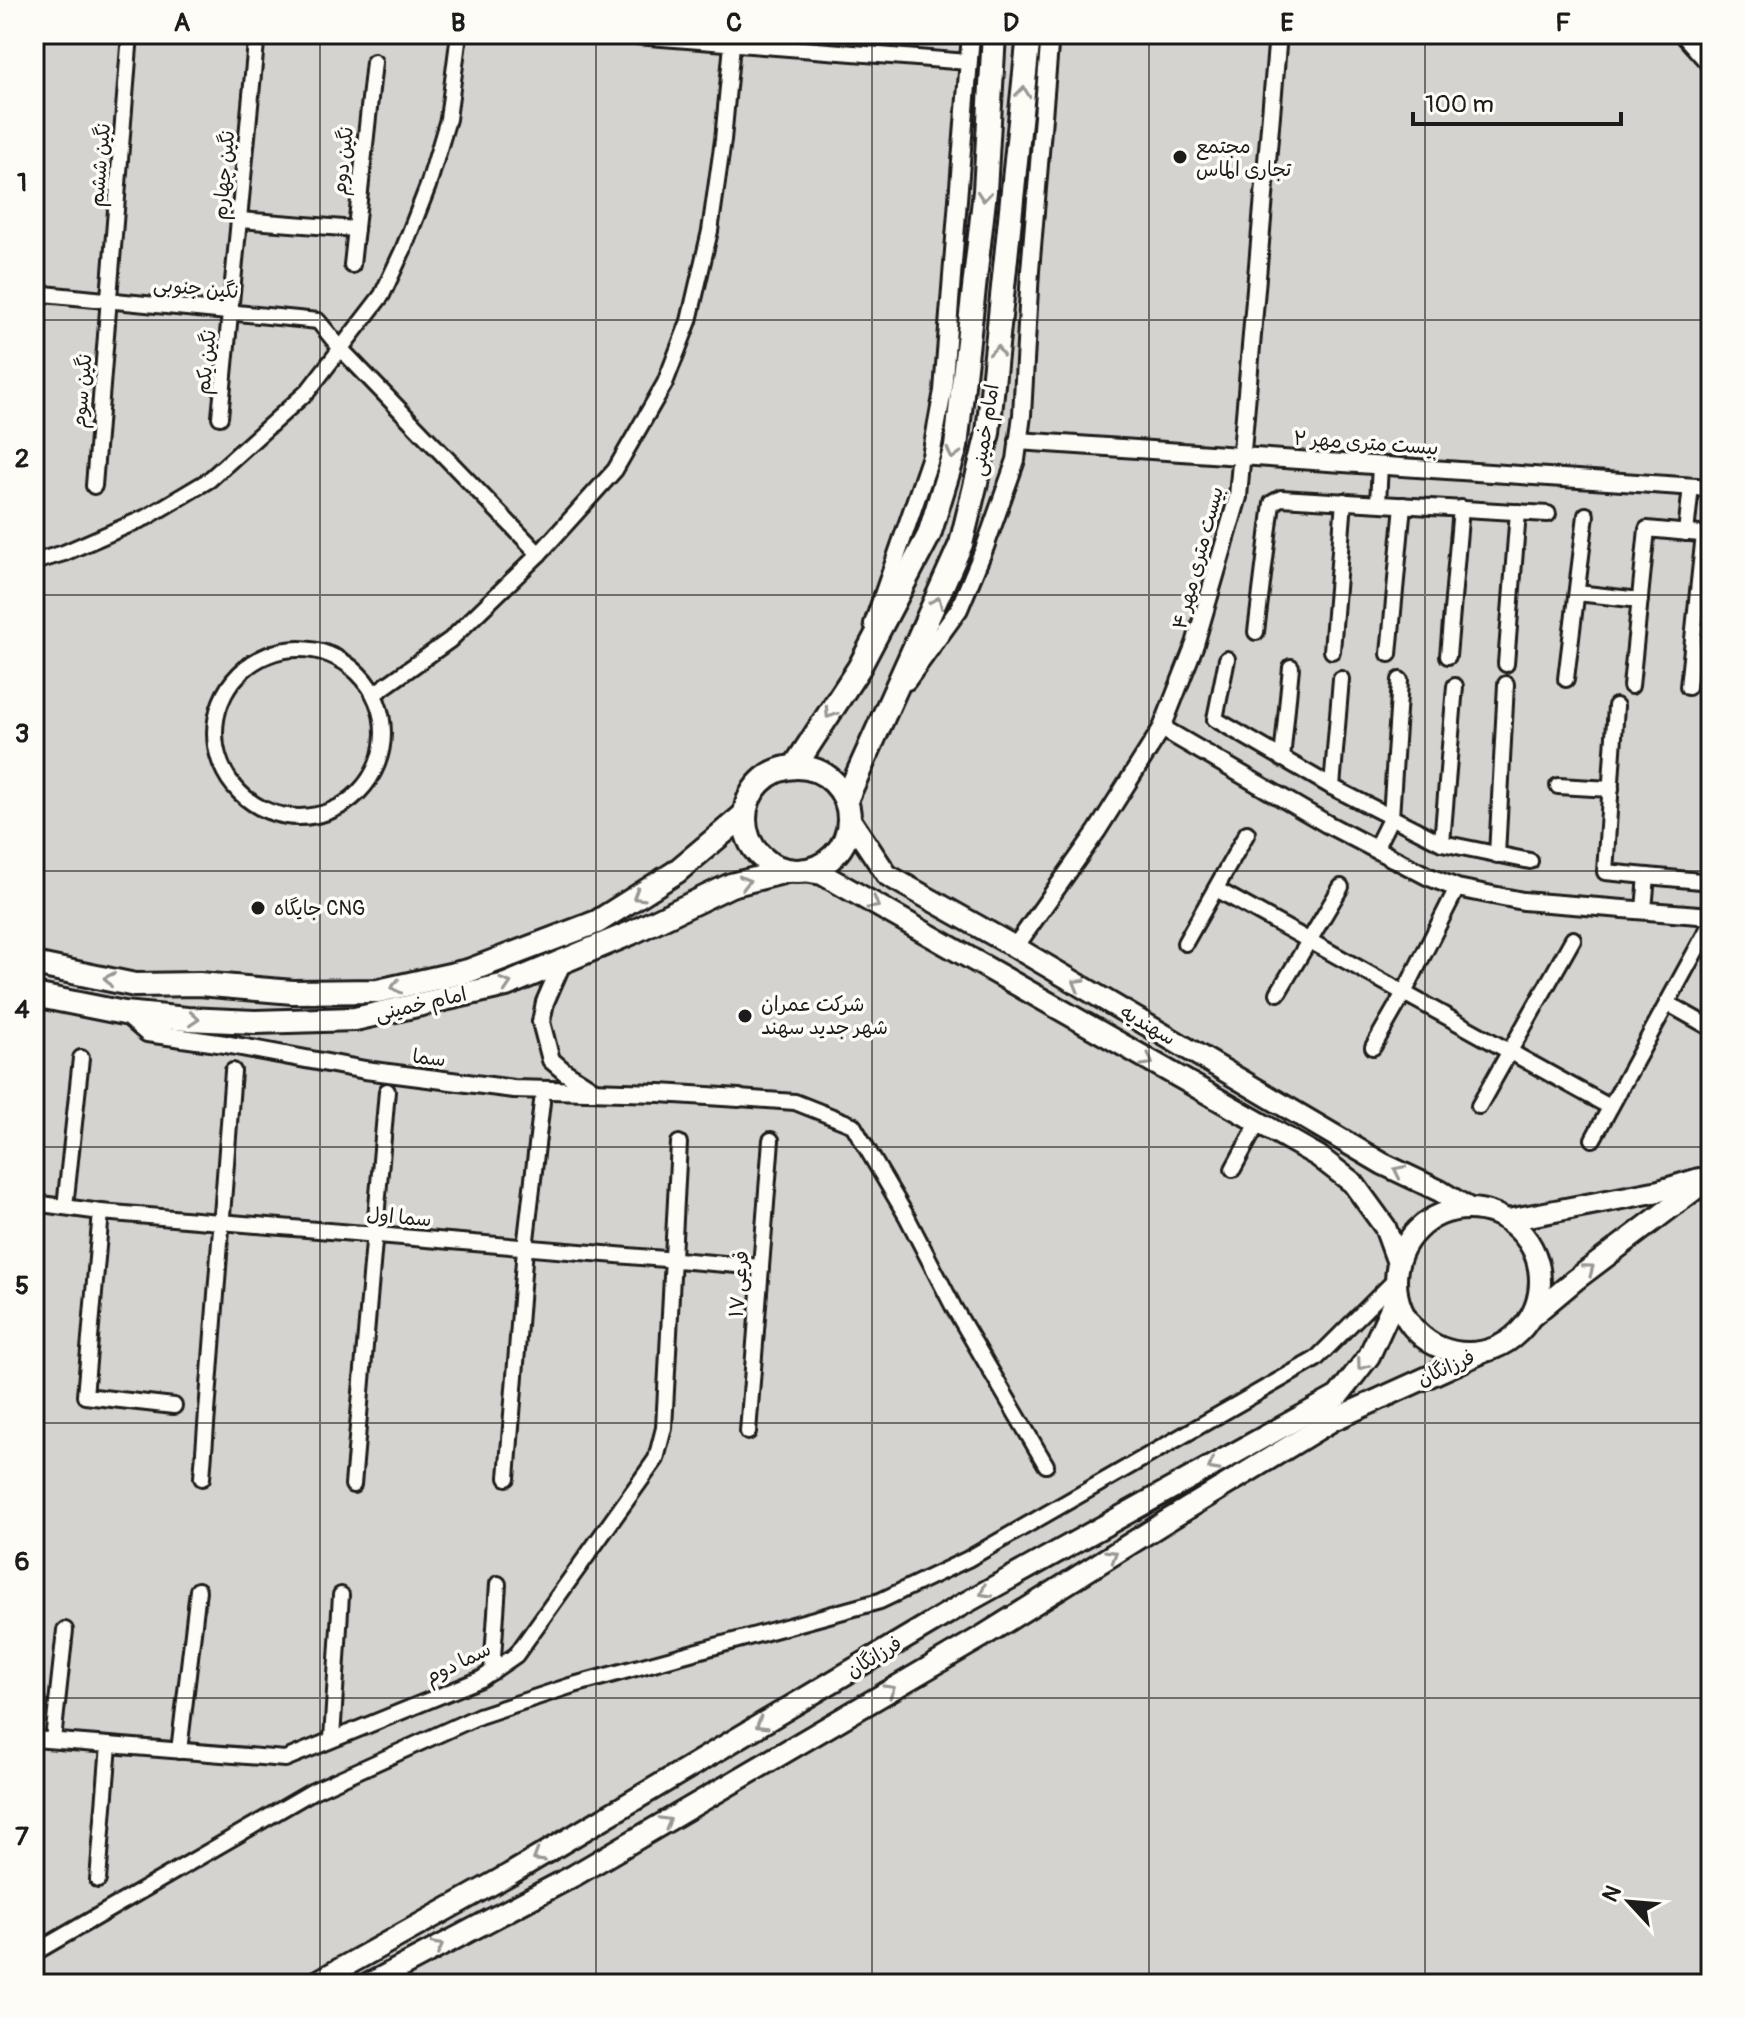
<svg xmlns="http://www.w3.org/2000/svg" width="1745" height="2018" viewBox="0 0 1745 2018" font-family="Pangolin,'Playpen Sans Arabic',sans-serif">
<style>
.green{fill:#d4d3cf;stroke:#787876;stroke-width:2}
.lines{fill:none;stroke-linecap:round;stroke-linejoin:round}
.minor-casing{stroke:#1c1c1c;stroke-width:20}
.tertiary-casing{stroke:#1c1c1c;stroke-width:22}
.secondary-casing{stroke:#1c1c1c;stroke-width:26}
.primary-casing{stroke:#1c1c1c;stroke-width:28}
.minor{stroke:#fdfcf7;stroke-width:14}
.tertiary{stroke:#fdfcf7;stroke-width:16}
.secondary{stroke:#fdfcf7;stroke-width:20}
.primary{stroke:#fdfcf7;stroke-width:22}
.oneway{stroke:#989794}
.grid{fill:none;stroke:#1c1c1c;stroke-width:2;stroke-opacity:0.55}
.poi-dot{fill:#1c1c1c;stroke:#fdfcf7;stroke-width:3}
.labels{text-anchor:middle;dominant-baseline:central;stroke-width:7;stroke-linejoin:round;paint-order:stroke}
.poi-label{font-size:20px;fill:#1c1c1c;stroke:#fdfcf7;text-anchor:start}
.street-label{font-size:20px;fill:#1c1c1c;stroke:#fdfcf7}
.neatline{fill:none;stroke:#1c1c1c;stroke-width:3}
.grid-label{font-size:26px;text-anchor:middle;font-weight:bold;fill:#1c1c1c}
</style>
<rect width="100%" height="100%" fill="#f4f3ee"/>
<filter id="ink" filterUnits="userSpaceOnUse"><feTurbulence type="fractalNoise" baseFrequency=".0125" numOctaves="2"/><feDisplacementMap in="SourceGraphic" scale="16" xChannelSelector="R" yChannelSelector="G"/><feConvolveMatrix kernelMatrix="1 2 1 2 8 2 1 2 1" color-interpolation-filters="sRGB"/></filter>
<g filter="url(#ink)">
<rect class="green" x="34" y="34" width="1677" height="1950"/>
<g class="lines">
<g class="minor-casing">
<g id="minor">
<path d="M611 34 968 62"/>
<path d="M240 220 356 229"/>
<path d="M352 265 374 62"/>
<path d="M34 293 318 321 341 349 539 554"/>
<path d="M220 417 256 43"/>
<path d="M94 486 130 34"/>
<path d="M1378 503 1380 465"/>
<path d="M1686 533 1691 486"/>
<path d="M34 562 64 553 147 517 209 480 308 391 382 295 403 250 428 186 448 119 459 34"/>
<path d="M1577 593 1640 600"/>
<path d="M1256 632 1272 503 1281 498 1548 514"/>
<circle cx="299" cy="733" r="84"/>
<path d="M1332 651 1344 501"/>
<path d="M1389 654 1403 505"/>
<path d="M1448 656 1461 508"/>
<path d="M1227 659 1215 719 1332 787 1442 843 1530 861"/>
<path d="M1506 664 1518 512"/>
<path d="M1566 679 1586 515"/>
<path d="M1631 686 1647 529 1711 535"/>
<path d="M1688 687 1704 534"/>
<path d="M374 694 450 640 539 554 615 470 665 383 689 321 710 231 723 140 733 34"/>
<path d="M1616 706 1605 872 1711 882"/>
<path d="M1282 759 1291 667"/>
<path d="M1558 786 1611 789"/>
<path d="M1332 787 1341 679"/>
<path d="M1442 843 1455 686"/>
<path d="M1375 849 1391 817 1400 680"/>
<path d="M1497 855 1506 684"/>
<path d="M1216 889 1610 1107"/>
<path d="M1644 909 1647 876"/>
<path d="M1185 943 1247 833"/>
<path d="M1278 993 1341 887"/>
<path d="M1667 1003 1711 1028"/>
<path d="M1373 1047 1404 993 1457 888"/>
<path d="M739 1098 795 1102 853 1125 907 1217 954 1308 1046 1465"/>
<path d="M1479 1106 1573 939"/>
<path d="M1593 1139 1711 923"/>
<path d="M1233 1169 1258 1123"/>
<path d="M34 1203 101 1212 761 1267"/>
<path d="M65 1207 81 1058"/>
<path d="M101 1212 85 1396 174 1406"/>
<path d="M748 1432 771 1140"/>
<path d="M202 1478 233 1071"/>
<path d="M507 1478 525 1248 542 1102"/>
<path d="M353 1485 387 1091"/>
<path d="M492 1672 498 1584"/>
<path d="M34 1739 285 1759 481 1679 516 1655 656 1459 664 1428 679 1143"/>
<path d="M332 1739 341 1595"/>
<path d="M53 1740 65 1630"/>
<path d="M179 1751 198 1590"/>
<path d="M98 1880 109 1745"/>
<path d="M34 1953 313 1791 479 1716 570 1686 880 1601 968 1559 1316 1359 1396 1279"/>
</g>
</g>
<g class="tertiary-casing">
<g id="tertiary">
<path d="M1018 441 1711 488"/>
<path d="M873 624 931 456 943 391 971 34"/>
<path d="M907 681 959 609 985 547 1016 460 1022 415 1030 271 1050 34"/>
<path d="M1162 728 1327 824 1427 876 1457 888 1523 901 1711 916"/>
<path d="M1015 947 1097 831 1162 728 1195 644 1238 497 1278 34"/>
<path d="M563 961 545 1002 541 1022 551 1060 565 1072 593 1090"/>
<path d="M124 1013 147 1033 225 1044 365 1070 514 1089 660 1093 739 1098"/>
</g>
</g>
<g class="secondary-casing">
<g id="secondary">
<path d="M1686 34 1711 62"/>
<path d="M849 818 887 875 1015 947 1383 1164 1440 1191 1468 1208"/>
<path d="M804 871 822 874 1318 1156 1353 1183 1385 1227 1398 1263"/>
<circle cx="1468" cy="1281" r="72"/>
<path d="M1508 1220 1659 1191 1699 1179"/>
<path d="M1532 1316 1575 1280 1711 1177"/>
<path d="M313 1984 510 1874 958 1607 1338 1396 1369 1356 1397 1295"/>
<path d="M369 1984 575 1875 983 1636 1165 1522 1333 1420 1483 1352"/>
</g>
</g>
<g class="primary-casing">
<g id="primary">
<path d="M795 766 859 668 929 535 956 447 985 191 994 34"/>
<circle cx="797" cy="819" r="52"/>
<path d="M846 800 961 544 988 433 1029 34"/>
<path d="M34 964 135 985 199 984 293 992 378 991 468 971 597 922 676 872 744 815"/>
<path d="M34 995 124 1013 187 1019 255 1022 355 1019 506 985 631 933 731 885 787 871"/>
</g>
</g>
<use href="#minor" class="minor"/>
<use href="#tertiary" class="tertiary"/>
<use href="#secondary" class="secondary"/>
<use href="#primary" class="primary"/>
</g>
<defs><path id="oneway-chevron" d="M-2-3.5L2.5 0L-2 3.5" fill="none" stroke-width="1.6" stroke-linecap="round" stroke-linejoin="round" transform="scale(2)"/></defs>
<g class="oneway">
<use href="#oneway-chevron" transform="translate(1023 92) rotate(-84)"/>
<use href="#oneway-chevron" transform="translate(984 196) rotate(95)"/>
<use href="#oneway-chevron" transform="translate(997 351) rotate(-84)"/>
<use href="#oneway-chevron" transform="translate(953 454) rotate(105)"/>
<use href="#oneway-chevron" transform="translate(937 602) rotate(-67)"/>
<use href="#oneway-chevron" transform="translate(830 713) rotate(123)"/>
<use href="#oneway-chevron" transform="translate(745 882) rotate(-14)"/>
<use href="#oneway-chevron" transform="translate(638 896) rotate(148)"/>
<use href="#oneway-chevron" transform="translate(874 904) rotate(30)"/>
<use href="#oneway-chevron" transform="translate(109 979) rotate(-168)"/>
<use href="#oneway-chevron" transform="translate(506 984) rotate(-18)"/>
<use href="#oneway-chevron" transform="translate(1078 984) rotate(-150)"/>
<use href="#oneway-chevron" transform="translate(396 987) rotate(167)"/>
<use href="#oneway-chevron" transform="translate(194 1019) rotate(4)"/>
<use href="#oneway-chevron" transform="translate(1148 1061) rotate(30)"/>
<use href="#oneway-chevron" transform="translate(1399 1171) rotate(-154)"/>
<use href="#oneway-chevron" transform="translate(1589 1269) rotate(-37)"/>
<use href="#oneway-chevron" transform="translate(1362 1365) rotate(126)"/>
<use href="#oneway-chevron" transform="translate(1213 1466) rotate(151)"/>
<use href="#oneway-chevron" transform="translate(1112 1555) rotate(-32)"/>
<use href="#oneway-chevron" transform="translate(985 1592) rotate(151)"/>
<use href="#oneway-chevron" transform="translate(890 1690) rotate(-30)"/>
<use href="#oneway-chevron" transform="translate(761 1724) rotate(149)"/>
<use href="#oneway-chevron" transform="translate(666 1822) rotate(-30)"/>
<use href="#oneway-chevron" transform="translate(538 1857) rotate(149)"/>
<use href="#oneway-chevron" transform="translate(438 1947) rotate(-28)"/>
</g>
</g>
<path class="grid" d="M320 34V1984M596 34V1984M872 34V1984M1149 34V1984M1425 34V1984M34 320H1711M34 595H1711M34 871H1711M34 1147H1711M34 1423H1711M34 1698H1711"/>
<g class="poi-dot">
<circle cx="1180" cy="157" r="8"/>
<circle cx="258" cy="908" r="8"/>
<circle cx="745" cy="1016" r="8"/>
</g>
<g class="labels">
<g class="poi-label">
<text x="1196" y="146">مجتمع<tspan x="1196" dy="23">تجاری الماس</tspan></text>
<text x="274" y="908">جایگاه CNG</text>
<text x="761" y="1004">شرکت عمران<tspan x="761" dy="23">شهر جدید سهند</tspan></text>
</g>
<g class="street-label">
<text transform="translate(343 161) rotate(-84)">نگین دوم</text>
<text transform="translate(100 165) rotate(-85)">نگین ششم</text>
<text transform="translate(224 175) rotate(-85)">نگین چهارم</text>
<text transform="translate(196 288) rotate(5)">نگین جنوبی</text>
<text transform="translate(206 362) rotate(-84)">نگین یکم</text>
<text transform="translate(82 391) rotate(-85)">نگین سوم</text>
<text transform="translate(985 430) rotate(-81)">امام خمینی</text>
<text transform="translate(1366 443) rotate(4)">بیست متری مهر ۲</text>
<text transform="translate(1198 558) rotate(-75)">بیست متری مهر ۴</text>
<text transform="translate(421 1004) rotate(-13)">امام خمینی</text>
<text transform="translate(1148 1025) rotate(30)">سهندیه</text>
<text transform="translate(429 1058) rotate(7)">سما</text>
<text transform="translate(399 1217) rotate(5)">سما اول</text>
<text transform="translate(739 1284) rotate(-85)">فرعی ۱۷</text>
<text transform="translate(1446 1368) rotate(-24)">فرزانگان</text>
<text transform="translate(874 1657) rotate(-31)">فرزانگان</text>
<text transform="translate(458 1663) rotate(-26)">سما دوم</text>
</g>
</g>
<rect width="1745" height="2018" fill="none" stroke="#fdfcf7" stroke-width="88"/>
<g transform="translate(1629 1902) rotate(296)" stroke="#fdfcf7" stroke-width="6" paint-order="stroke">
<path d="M0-6L14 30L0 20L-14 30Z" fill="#1c1c1c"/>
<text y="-12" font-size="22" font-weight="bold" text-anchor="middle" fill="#1c1c1c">N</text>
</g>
<path d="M1413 112v12h208v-12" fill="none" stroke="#1c1c1c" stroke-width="4"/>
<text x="1425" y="112" font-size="24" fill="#1c1c1c" stroke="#fdfcf7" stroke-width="6" paint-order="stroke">100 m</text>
<rect x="44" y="44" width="1657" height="1930" class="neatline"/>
<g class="grid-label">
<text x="182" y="31">A</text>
<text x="458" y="31">B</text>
<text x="734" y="31">C</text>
<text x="1011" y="31">D</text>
<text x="1287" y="31">E</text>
<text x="1563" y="31">F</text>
<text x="22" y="191">1</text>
<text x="22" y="467">2</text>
<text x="22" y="742">3</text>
<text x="22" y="1018">4</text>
<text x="22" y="1294">5</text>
<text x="22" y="1570">6</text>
<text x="22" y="1845">7</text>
</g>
</svg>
